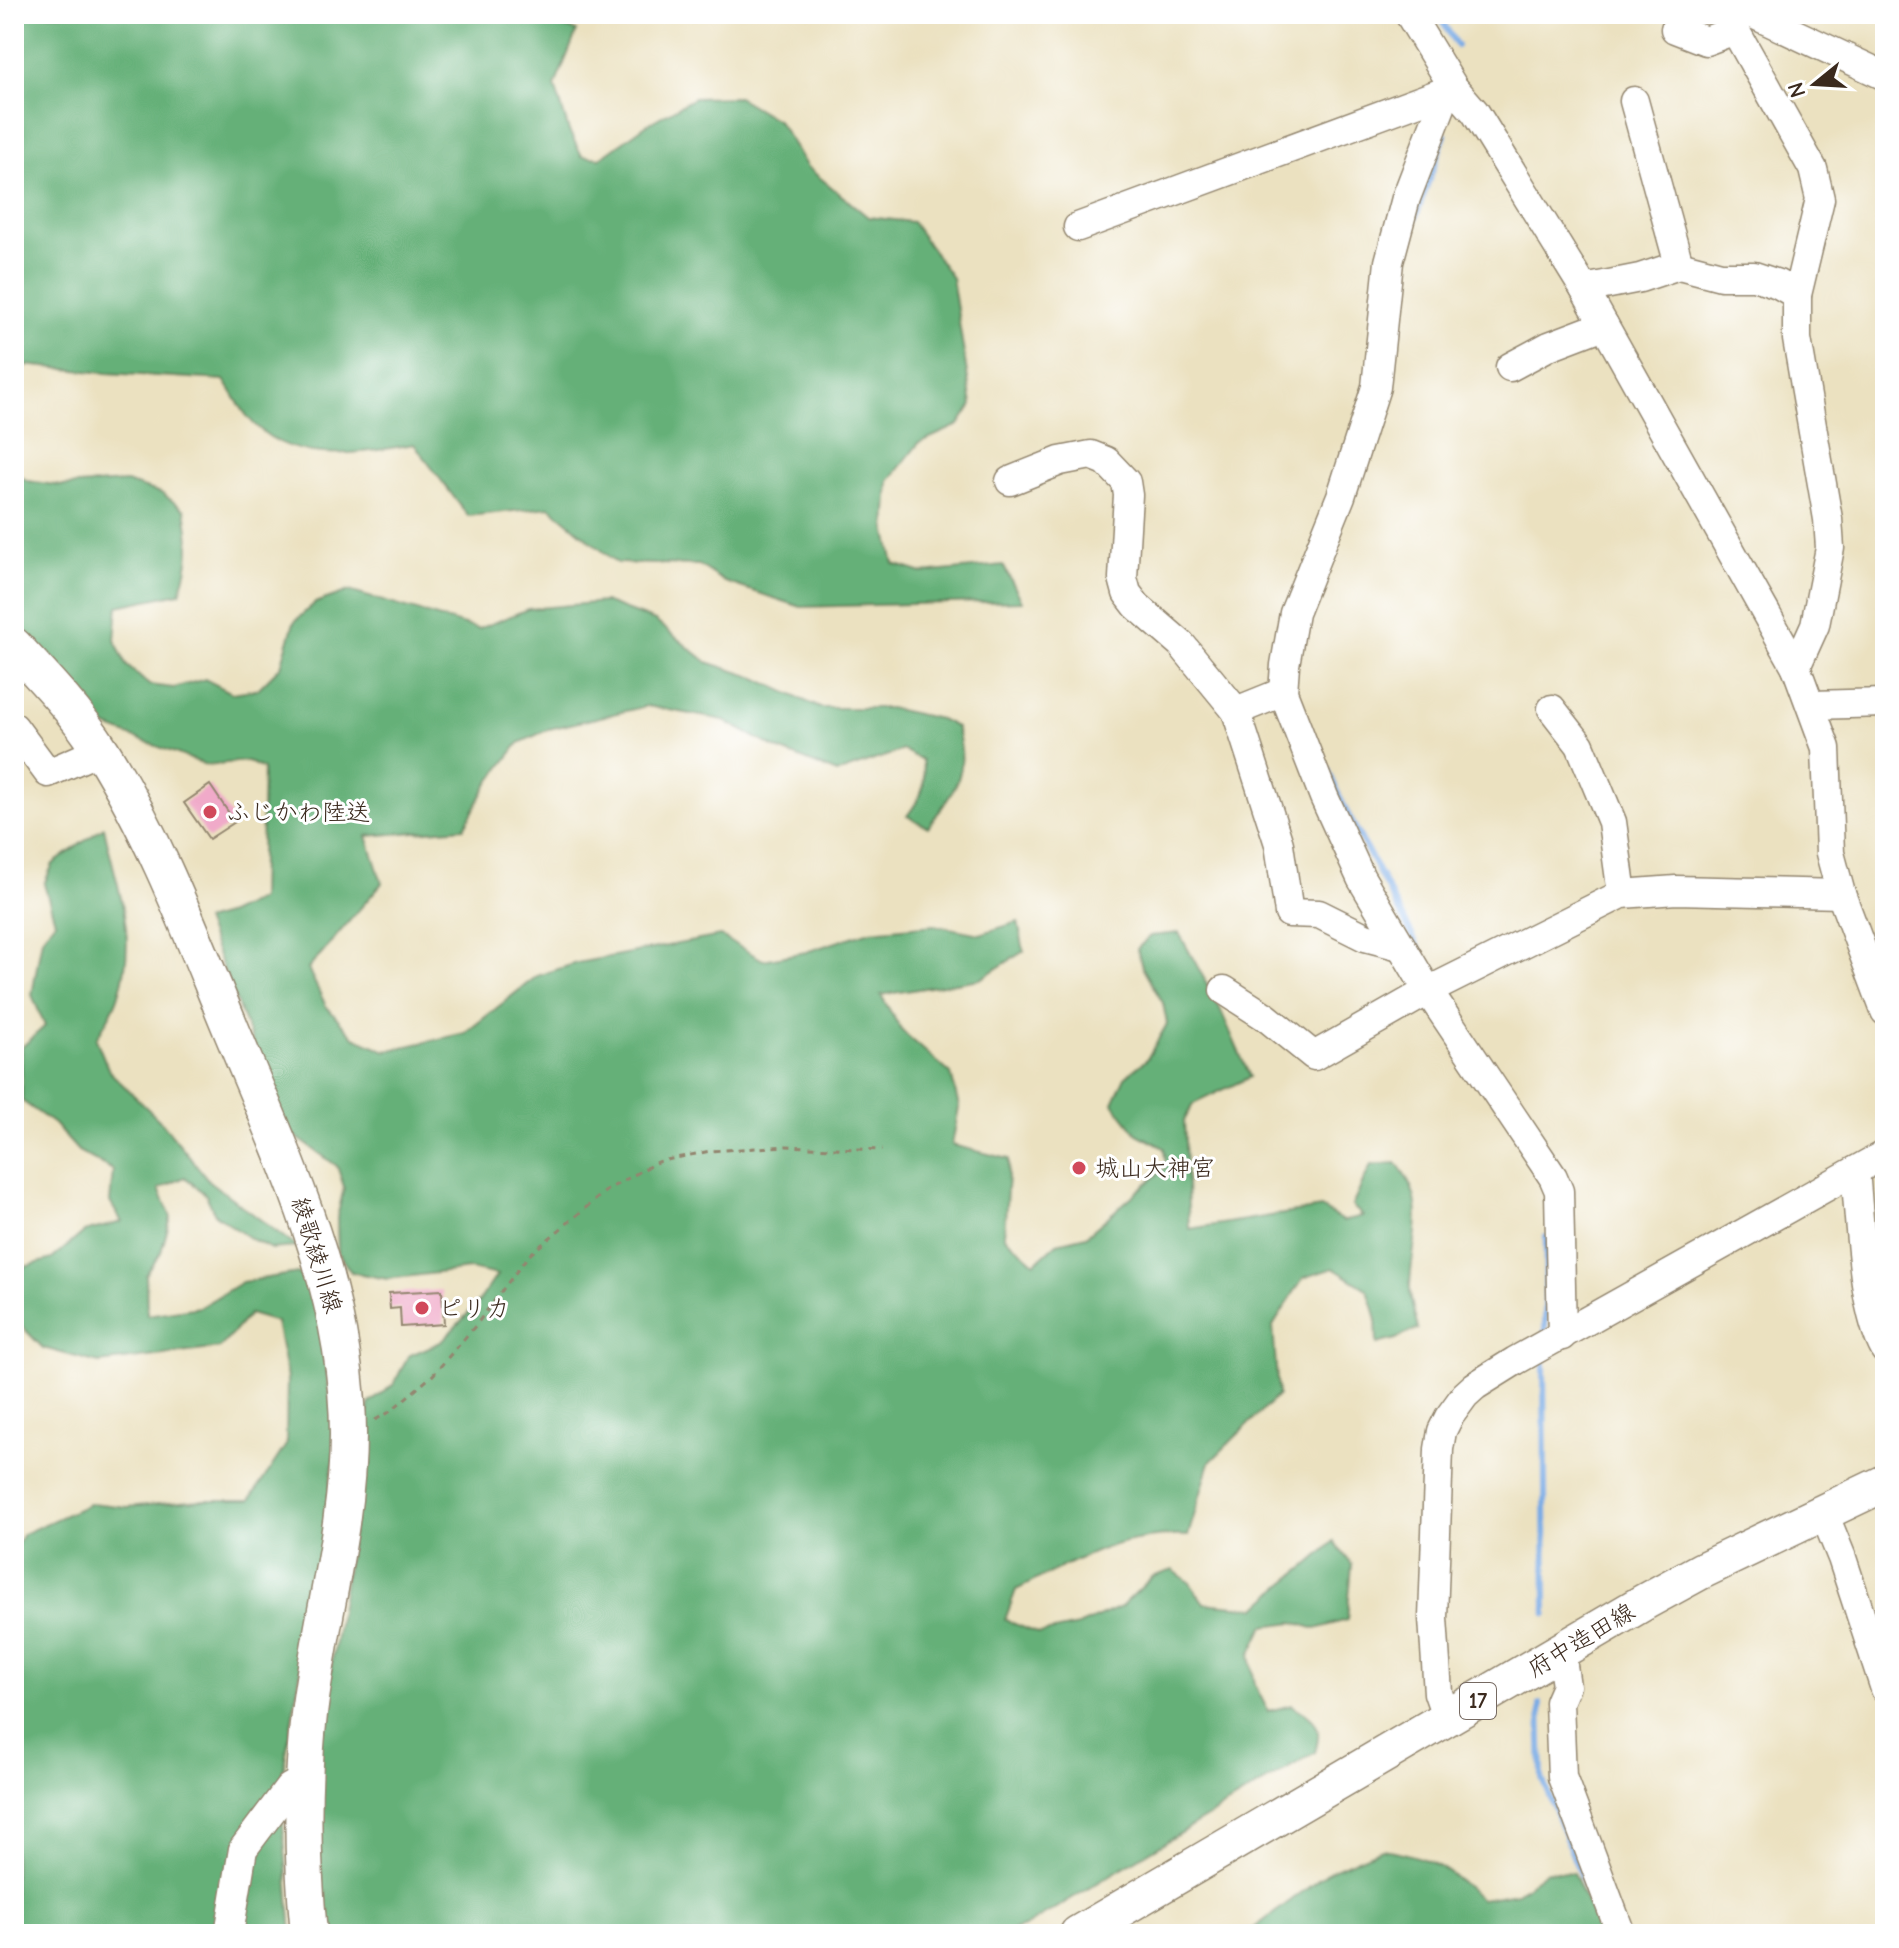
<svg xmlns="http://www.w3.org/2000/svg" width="1899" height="1948" viewBox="0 0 1899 1948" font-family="'Comic Neue','Klee One',sans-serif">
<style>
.forest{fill:#65b078;stroke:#506d4b;stroke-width:2}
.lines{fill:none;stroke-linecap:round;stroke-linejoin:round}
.stream{stroke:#79abe5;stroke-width:6}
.building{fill:#f0aac9}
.minor-casing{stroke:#93866f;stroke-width:31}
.major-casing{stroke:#93866f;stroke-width:39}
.path{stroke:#93866f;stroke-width:3;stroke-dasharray:6 6;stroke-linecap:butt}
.minor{stroke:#fff;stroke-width:28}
.major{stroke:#fff;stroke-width:36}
.poi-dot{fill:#d1495b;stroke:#fff;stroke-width:3}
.labels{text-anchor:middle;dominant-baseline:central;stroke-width:6;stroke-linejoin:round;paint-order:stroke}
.shield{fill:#fff;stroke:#766a62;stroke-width:2}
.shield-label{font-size:22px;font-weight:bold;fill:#3b2a1e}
.poi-label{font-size:24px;fill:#3b2a1e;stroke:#fff;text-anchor:start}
.street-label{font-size:24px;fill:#3b2a1e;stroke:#fff}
</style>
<rect width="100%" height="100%" fill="#fff"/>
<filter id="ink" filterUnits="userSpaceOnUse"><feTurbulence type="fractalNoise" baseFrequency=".0125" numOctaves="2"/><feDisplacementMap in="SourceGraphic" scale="16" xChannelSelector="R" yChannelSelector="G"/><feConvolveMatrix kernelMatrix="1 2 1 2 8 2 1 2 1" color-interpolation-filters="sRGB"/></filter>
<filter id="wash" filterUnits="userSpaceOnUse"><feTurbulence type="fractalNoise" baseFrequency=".006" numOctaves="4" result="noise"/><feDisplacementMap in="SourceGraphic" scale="32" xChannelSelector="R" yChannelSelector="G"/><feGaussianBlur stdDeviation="1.8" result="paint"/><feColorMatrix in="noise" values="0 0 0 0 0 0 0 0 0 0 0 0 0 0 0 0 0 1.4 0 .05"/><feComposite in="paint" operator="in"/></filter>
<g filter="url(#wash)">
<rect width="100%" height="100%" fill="#ebe1c0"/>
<g class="forest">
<path d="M14 14H520L577 31 555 86 569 131 582 156 600 158 646 125 694 98 738 97 778 121 807 167 868 217 912 222 952 278 972 405 959 425 919 443 889 481 886 528 894 564 922 573 1003 565 1022 601 801 607 725 582 699 565 617 563 550 507 468 516 414 444C358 454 288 468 247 416 239 405 232 392 224 380L106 373 14 364Z"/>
<path d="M14 472 28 481 62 486 126 482 161 493 185 510C191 544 191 560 180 593L118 606 115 640 126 665 149 685 174 688 205 679 232 693 258 689 281 666 294 622 315 603 349 591 478 629 528 609 604 602 655 621 707 662 756 678 820 708H889L940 719 956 727C971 774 954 790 928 827L907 816C923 795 927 786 922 760L903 750 837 773 777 749 723 720 647 706 549 729 519 743 486 787 464 828 367 836 382 883 308 969 326 1006 354 1037 386 1051 465 1033 537 976 577 963 720 936 763 960 806 952 870 931 934 925 980 934 1018 922 1024 951 980 979 881 995 901 1030 951 1074 959 1107 952 1145 1009 1159 1004 1236 1035 1263 1057 1243 1086 1236 1166 1167 1164 1148 1137 1134 1113 1103 1125 1077 1147 1059 1167 1024 1163 1003 1142 967 1137 949 1150 936 1179 933 1217 1002 1250 1077 1193 1104 1184 1121 1189 1229 1321 1208 1343 1221 1363 1216 1352 1206 1371 1165 1396 1163C1431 1203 1412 1238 1410 1285 1409 1299 1415 1315 1418 1329L1396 1339 1377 1344 1376 1316 1368 1290 1333 1268 1303 1278 1273 1326 1278 1395 1210 1462 1188 1536C1117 1533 1077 1560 1016 1590L1005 1620 1039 1634 1078 1626 1121 1607 1152 1577 1173 1570 1190 1583 1204 1603 1257 1608C1282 1582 1310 1567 1334 1541L1352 1565 1347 1620 1316 1629 1294 1622 1264 1626 1250 1655 1255 1685 1268 1711 1292 1705C1314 1719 1324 1723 1315 1752L1024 1927 1001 1934H320L315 1771 362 1469 369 1404 394 1384 408 1356 441 1342 477 1304 497 1275 470 1269 387 1279 351 1272 338 1253 337 1218 344 1187 337 1166 288 1131 204 921 229 914 260 899 263 769 247 761 206 765 99 724 14 631Z"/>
<path d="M104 827C116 887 139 932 119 994 115 1009 104 1025 96 1039L109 1071 164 1125 210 1182 297 1247 271 1249 249 1238 215 1214 206 1195 185 1177 159 1189 171 1217 161 1252 146 1275 147 1315 200 1307 242 1282 298 1273 316 1293 336 1443 318 1572 280 1788 292 1934H14V1550L23 1534 91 1503 127 1507 201 1500H250L286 1445 287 1378 276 1322 249 1314 220 1348 99 1363 43 1348 14 1318V1287L24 1267 52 1259 84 1232 122 1222 110 1202 113 1170 78 1151 54 1124 22 1101 21 1048 45 1026 32 995 42 938 55 921 44 884 53 864Z"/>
<path d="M1381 1849C1430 1856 1444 1867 1481 1899L1517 1893 1547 1871 1573 1873 1600 1934H1202L1253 1929 1330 1871Z"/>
</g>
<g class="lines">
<g class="stream">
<path d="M1438 14 1457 46"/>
<path d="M1415 219 1445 135"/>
<path d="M1401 277 1408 245"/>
<path d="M1328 770 1344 807 1421 952"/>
<path d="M1545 1331 1546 1237"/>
<path d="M1544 1364 1546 1614"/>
<path d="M1540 1704 1542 1778 1604 1934"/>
</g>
</g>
<g id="blocks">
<g class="building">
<path d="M210 785 235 822 209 839 184 803Z"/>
<path d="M442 1290 444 1324 401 1327 400 1308 390 1309 389 1293Z"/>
</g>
</g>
</g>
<g filter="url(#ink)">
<use href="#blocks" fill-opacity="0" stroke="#93866f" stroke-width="2"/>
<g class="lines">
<g class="minor-casing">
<g id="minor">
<path d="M1409 14 1454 88 1475 112 1584 289 1796 667 1826 748 1830 853 1841 894 1885 1011"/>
<path d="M1738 14 1735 30 1813 169 1820 199 1797 295V339L1828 519 1830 548 1815 625 1796 667"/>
<path d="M1753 14 1885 76"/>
<path d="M1675 29 1706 41 1735 30"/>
<path d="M1441 93V107L1406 198 1389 262 1376 387 1341 496 1294 613 1285 665 1283 692 1324 797 1361 878 1428 991 1553 1177 1559 1191 1562 1336"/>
<path d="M1634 101 1679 265"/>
<path d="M1078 227 1454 88"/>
<path d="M1584 289 1640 278 1679 265 1721 276H1754L1778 284 1797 295"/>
<path d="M1510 367 1549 346 1604 325"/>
<path d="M1010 481 1060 461 1091 455 1106 461 1126 482 1128 495 1123 578 1127 593 1137 606 1181 644 1236 711 1279 844 1289 913 1319 914 1365 937 1400 946"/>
<path d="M1812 705 1885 703"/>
<path d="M1552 709 1580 745 1612 822 1622 894"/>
<path d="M1236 711 1283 692"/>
<path d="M14 727 48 773 101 750"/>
<path d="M1224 990 1266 1017 1314 1056 1428 991 1622 894 1676 890 1841 894"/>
<path d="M1855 1171C1860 1220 1862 1309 1885 1350"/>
<path d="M1823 1511 1842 1558 1885 1689"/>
<path d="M1561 1652 1566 1686 1559 1702 1562 1777 1621 1934"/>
<path d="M1447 1719 1438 1693 1433 1618 1439 1449 1442 1431 1449 1417 1465 1395 1475 1386 1515 1361 1885 1154"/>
<path d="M229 1934 243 1849 289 1788 303 1780"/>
</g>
</g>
<g class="major-casing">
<g id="major">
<path d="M14 646C45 679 78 714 102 752 159 844 196 946 238 1046 290 1171 348 1295 348 1434 348 1528 320 1621 309 1714 301 1787 302 1860 309 1934"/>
<path d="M1078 1934 1646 1601 1701 1571 1885 1483"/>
</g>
</g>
<path class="path" d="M375 1420 388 1413 433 1375 476 1325 528 1256 607 1190 657 1162 710 1151 787 1146 882 1150"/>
<use href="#minor" class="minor"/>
<use href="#major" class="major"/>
</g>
</g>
<g class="poi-dot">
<circle cx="210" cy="812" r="8"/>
<circle cx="1079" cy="1168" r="8"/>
<circle cx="422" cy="1308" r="8"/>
</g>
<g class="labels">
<rect class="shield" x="1460" y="1683" width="36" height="36" rx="6"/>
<g class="shield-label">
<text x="1478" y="1701">17</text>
</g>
<g class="poi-label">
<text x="226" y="812">ふじかわ陸送</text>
<text x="1095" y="1168">城山大神宮</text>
<text x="438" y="1308">ピリカ</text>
</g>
<g class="street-label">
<text transform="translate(317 1255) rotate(73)">綾歌綾川線</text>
<text transform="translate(1581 1640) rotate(-31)">府中造田線</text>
</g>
</g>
<rect width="1899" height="1948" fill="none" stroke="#fff" stroke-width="48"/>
<g transform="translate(1815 84) rotate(252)" stroke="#ffffff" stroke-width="6" paint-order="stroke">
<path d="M0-6L14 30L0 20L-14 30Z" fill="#3b2a1e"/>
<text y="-12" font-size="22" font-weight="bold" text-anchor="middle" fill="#3b2a1e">N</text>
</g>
</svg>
